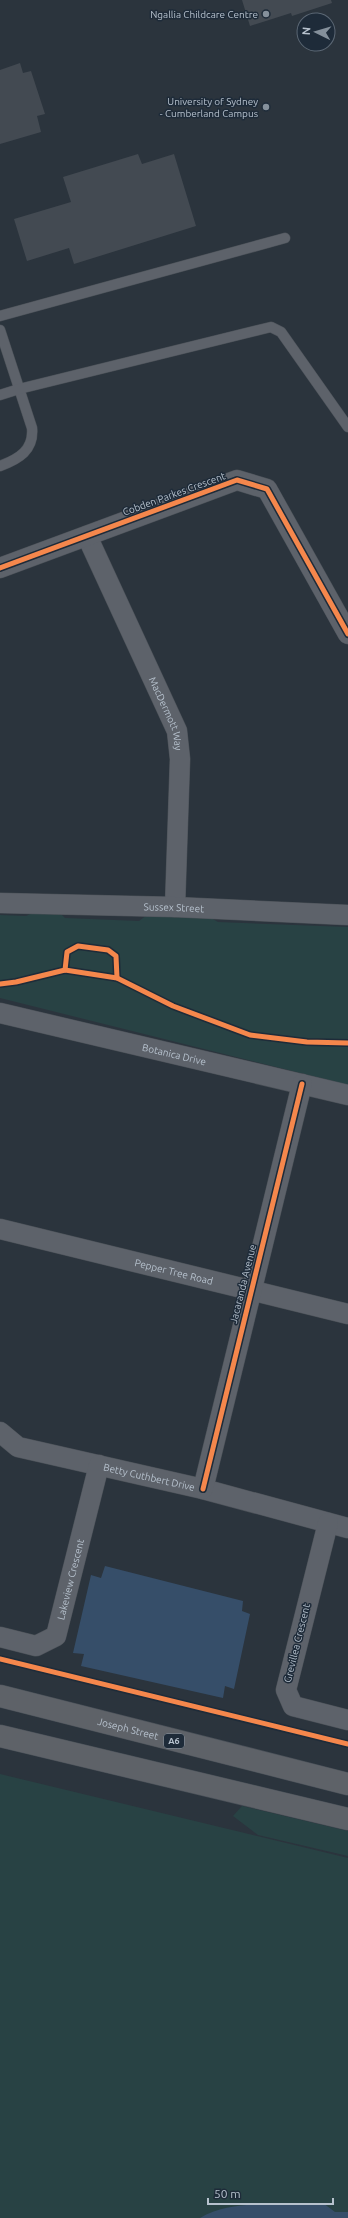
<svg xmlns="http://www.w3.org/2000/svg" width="348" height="2218" viewBox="0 0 348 2218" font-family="Ubuntu,sans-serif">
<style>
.green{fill:#284244}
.water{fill:#364e69}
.building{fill:#434a52}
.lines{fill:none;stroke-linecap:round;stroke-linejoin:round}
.service-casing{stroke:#4a5057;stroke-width:11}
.minor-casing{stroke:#4a5057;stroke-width:21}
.trunk-casing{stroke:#495058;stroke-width:23}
.service{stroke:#5d626a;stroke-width:10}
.minor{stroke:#5d626a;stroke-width:20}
.trunk{stroke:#5e6268;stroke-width:22}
.cycleway-casing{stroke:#1e2b39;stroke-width:8}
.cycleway{stroke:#f5874c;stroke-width:5}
.poi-dot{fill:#85909b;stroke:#1e2b39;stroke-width:1.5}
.labels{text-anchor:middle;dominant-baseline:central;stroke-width:3;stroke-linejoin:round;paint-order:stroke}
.shield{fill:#1e2b39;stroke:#8894a1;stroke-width:1}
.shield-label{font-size:9px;font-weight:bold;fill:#b6c1cd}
.poi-label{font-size:10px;fill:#b6c1cd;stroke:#1e2b39;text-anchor:end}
.street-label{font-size:10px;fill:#b6c1cd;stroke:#1e2b39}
</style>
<rect width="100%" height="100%" fill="#2b343d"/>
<g class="green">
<path d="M37 911 59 912 65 918 139 921 147 915 211 918 218 922 348 927V1085L0 998V915L26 916Z"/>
<path d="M0 1774 348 1858V2218H0Z"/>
<path d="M242 1806 348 1831V1856L258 1835 233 1816Z"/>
</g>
<g class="water">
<path d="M105 1566 243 1601 242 1611 250 1614 234 1689 225 1686 223 1698 81 1666 84 1654 73 1653 91 1575 101 1578Z"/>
<path d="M278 2203H323L335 2212H348V2218H200C223 2204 252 2205 278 2203Z"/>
</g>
<g class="building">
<path d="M242 0H331L332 3 292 16 291 13 250 26Z"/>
<path d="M20 63 23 73 31 71 45 114 37 116 41 132 0 144V70Z"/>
<path d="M138 154 142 164 174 154 196 226 74 264 69 248 27 261 14 219 71 202 63 177Z"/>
</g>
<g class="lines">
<g class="service-casing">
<g id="service">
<path d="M0 316 285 238"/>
<path d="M0 330 32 428C34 450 19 459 0 466"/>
<path d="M0 395 19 389 271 327 281 332 348 427"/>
</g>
</g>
<g class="minor-casing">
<g id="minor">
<path id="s1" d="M87 536 177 731 180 759 175 907"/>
<path d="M0 568 237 480 267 489 348 634"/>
<path id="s2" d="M0 903 175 907 348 915"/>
<path id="s3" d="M0 1013 348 1095"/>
<path id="s4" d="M0 1229 348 1314"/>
<path id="s5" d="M0 1432 18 1447 203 1489 348 1528"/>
<path d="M203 1489 302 1084"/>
<path d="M328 1523 286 1690 293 1706 348 1720"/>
<path id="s6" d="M0 1637 36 1646 56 1636 99 1465"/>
</g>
</g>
<g class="trunk-casing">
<g id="trunk">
<path id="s7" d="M0 1696 348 1784"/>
<path d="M0 1736 348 1819"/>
</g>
</g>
<use href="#service" class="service"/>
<use href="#minor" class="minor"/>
<use href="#trunk" class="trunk"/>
<g class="cycleway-casing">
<g id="cycleway">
<path d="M0 568 237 480 267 489 348 634"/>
<path d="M65 970 67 952 78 946 108 950 116 956 117 978"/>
<path d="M0 984 16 982 65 970 117 978 173 1006 250 1035 307 1042 348 1043"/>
<path d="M203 1489 302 1084"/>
<path d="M0 1659 348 1744"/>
</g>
</g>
<use href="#cycleway" class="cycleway"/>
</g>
<g class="poi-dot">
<circle cx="266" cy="14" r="4"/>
<circle cx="266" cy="107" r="4"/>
</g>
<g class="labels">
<rect class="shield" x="164" y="1734" width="20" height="14" rx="3"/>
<g class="shield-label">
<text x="174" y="1741">A6</text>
</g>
<g class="poi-label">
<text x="258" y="14">Ngallia Childcare Centre</text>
<text x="258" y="101">University of Sydney<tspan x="258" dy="12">- Cumberland Campus</tspan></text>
</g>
<g class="street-label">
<text transform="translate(174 494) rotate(-20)">Cobden Parkes Crescent</text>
<text stroke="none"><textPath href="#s1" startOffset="195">MacDermott Way</textPath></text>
<text stroke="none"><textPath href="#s2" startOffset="174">Sussex Street</textPath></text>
<text stroke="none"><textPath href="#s3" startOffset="179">Botanica Drive</textPath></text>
<text stroke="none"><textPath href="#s4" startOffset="179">Pepper Tree Road</textPath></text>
<text transform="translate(243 1284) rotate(-76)">Jacaranda Avenue</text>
<text stroke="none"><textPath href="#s5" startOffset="158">Betty Cuthbert Drive</textPath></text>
<text stroke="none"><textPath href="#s6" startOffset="118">Lakeview Crescent</textPath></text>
<text transform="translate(297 1643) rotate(-76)">Grevillea Crescent</text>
<text stroke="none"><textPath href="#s7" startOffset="132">Joseph Street</textPath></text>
</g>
</g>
<g transform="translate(316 32) rotate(275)"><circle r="19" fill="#1e2b39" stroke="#5b6774"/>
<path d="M0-3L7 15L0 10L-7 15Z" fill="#85909b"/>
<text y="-6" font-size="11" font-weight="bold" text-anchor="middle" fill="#b6c1cd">N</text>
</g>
<path d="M208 2198v6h125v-6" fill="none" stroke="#b6c1cd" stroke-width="2"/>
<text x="214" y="2198" font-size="12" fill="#b6c1cd" stroke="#1e2b39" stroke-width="3" paint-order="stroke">50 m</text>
</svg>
